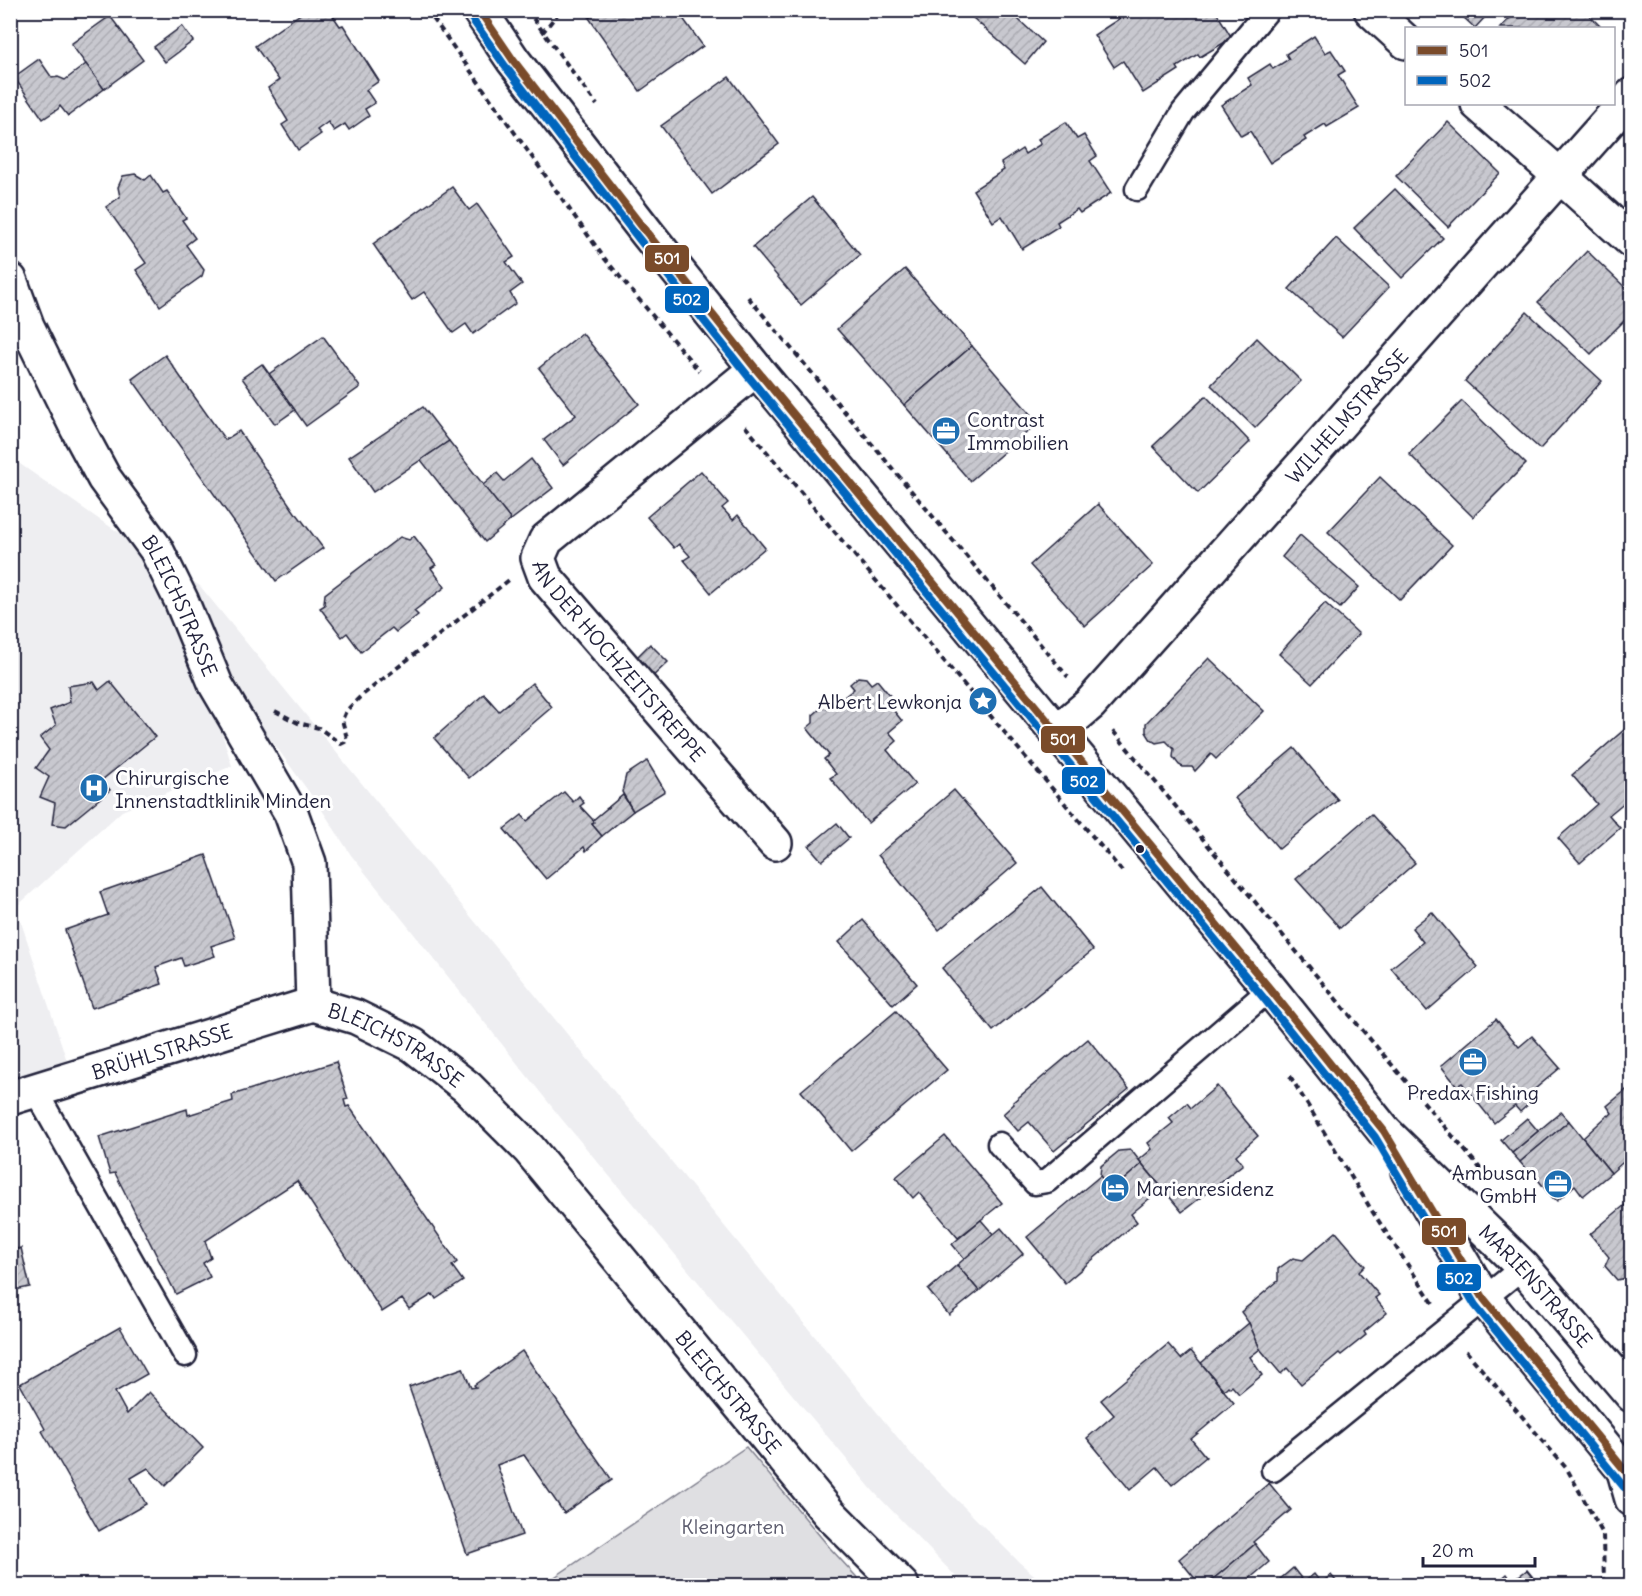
<svg xmlns="http://www.w3.org/2000/svg" width="1642" height="1596" viewBox="0 0 1642 1596" font-family="Delius,sans-serif">
<style>
.built{fill:#eeeef1}
.green{fill:#dfdfe2;stroke:#80808e;stroke-width:1.5}
.building{fill:url(#building-hatch);stroke:#22223b;stroke-width:1.5}
.lines{fill:none;stroke-linecap:round;stroke-linejoin:round}
.service-casing{stroke:#22223b;stroke-width:27}
.minor-casing{stroke:#22223b;stroke-width:38}
.tertiary-casing{stroke:#22223b;stroke-width:38}
.secondary-casing{stroke:#22223b;stroke-width:38}
.path{stroke:#22223b;stroke-width:4;stroke-dasharray:6 4.5;stroke-linecap:butt}
.service{stroke:#fff;stroke-width:22}
.minor{stroke:#fff;stroke-width:33}
.tertiary{stroke:#fff;stroke-width:33}
.secondary{stroke:#fff;stroke-width:33}
.bus-1-casing{stroke:#fff;stroke-width:12}
.bus-2-casing{stroke:#fff;stroke-width:12}
.bus-1{stroke:#7a4b2a;stroke-width:8}
.bus-2{stroke:#0065bd;stroke-width:8}
.bus-dot{fill:#22223b;stroke:#fff;stroke-width:2}
.labels{text-anchor:middle;dominant-baseline:central;stroke-width:6;stroke-linejoin:round;paint-order:stroke}
.street-label{font-size:20px;fill:#22223b;stroke:#fff}
.poi-label{font-size:20px;fill:#22223b;stroke:#fff;text-anchor:start}
.park-label{font-size:20px;fill:#5b5b6d;stroke:#fff}
.line-badge{stroke:#fff;stroke-width:2}
.badge-label{font-size:16px;text-anchor:middle;font-weight:bold;fill:#fff}
</style>
<defs>
<pattern id="building-hatch" width="6" height="6" patternUnits="userSpaceOnUse" patternTransform="scale(1.5)"><rect width="6" height="6" fill="#c8c8cf"/><path d="M-1 1l2-2M0 6l6-6M5 7l2-2" fill="none" stroke="#acacb3"/></pattern>
</defs>
<rect width="100%" height="100%" fill="#fff"/>
<filter id="ink" filterUnits="userSpaceOnUse"><feTurbulence type="fractalNoise" baseFrequency=".0167" numOctaves="2"/><feDisplacementMap in="SourceGraphic" scale="12" xChannelSelector="R" yChannelSelector="G"/><feConvolveMatrix kernelMatrix="1 2 1 2 8 2 1 2 1" color-interpolation-filters="sRGB"/></filter>
<g filter="url(#ink)">
<path class="built" d="M10 457 100 520 200 586 912 1455 1020 1563 1046 1585H964L874 1492 560 1117 351 855 322 810 233 687 168 621 207 685 232 766 122 811 16 907 71 1073 11 1091Z"/>
<path class="green" d="M746 1447 830 1548 864 1585H543Z"/>
<g class="building">
<path d="M306 10H329L340 26 343 25 379 81 366 90 375 103 365 109 369 116 349 130 345 124 334 131 328 122 317 130 321 134 298 150 282 125 288 121 268 88 279 80 255 46Z"/>
<path d="M600 10H677L703 46 640 91 589 18Z"/>
<path d="M964 10H1008L1043 42 1025 64Z"/>
<path d="M1123 10H1215L1232 38 1200 57 1198 54 1177 67 1179 70 1143 93 1123 61 1114 67 1094 35 1125 15Z"/>
<path d="M1468 10H1481L1486 16 1475 28 1463 17Z"/>
<path d="M1518 10H1584L1602 28H1500Z"/>
<path d="M110 16 143 60 104 89 71 44Z"/>
<path d="M182 26 193 41 165 62 154 47Z"/>
<path d="M1314 36 1325 53 1331 50 1345 71 1338 75 1359 108 1327 127 1325 124 1304 137 1306 140 1270 163 1250 131 1241 136 1221 105 1252 85 1248 78 1270 64 1273 69 1289 59 1286 54Z"/>
<path d="M39 59 52 78 58 77 65 80 86 64 104 89 68 116 60 106 58 109 43 119 14 77Z"/>
<path d="M729 77 779 144 712 194 661 126Z"/>
<path d="M1066 122 1077 139 1084 135 1097 156 1090 161 1111 193 1080 213 1077 209 1057 222 1059 226 1022 249 1002 216 993 222 973 190 1004 170 1001 163 1022 149 1025 154 1041 144 1038 139Z"/>
<path d="M1448 122 1500 173 1448 227 1396 176Z"/>
<path d="M135 174 145 180 151 175 163 193 167 191 186 218 182 220 195 238 186 245 204 270 202 276 160 306 136 270 146 263 106 207 120 197 118 187 123 176Z"/>
<path d="M452 187 469 210 477 204 514 257 506 262 522 284 510 293 516 303 473 334 466 324 453 333 424 292 412 300 373 244Z"/>
<path d="M1395 189 1443 238 1402 278 1354 228Z"/>
<path d="M812 197 860 255 801 305 753 247Z"/>
<path d="M1336 238 1389 287 1342 337 1289 289Z"/>
<path d="M1587 251 1632 294V313L1591 354 1538 302Z"/>
<path d="M905 269 972 346 904 405 837 329Z"/>
<path d="M1527 312 1602 381 1540 449 1465 381Z"/>
<path d="M582 333 639 404 563 465 544 440 576 415 539 368Z"/>
<path d="M323 336 360 387 306 426 269 374Z"/>
<path d="M1257 338 1301 381 1255 428 1211 385Z"/>
<path d="M972 346 1038 423 970 481 904 405Z"/>
<path d="M165 355 225 440 239 431 296 514H297L323 548 276 581 132 379Z"/>
<path d="M262 364 295 410 275 424 242 378Z"/>
<path d="M1206 396 1250 442 1198 493 1153 446Z"/>
<path d="M1462 401 1526 464 1473 517 1409 454Z"/>
<path d="M423 407 449 441 373 492 349 457Z"/>
<path d="M449 441 511 520 485 542 421 460Z"/>
<path d="M531 459 553 488 511 520 483 485 497 473 504 481Z"/>
<path d="M701 471 728 503 722 508 733 520 738 515 765 548 711 593 684 560 690 556 679 544 674 548 647 517Z"/>
<path d="M1380 477 1452 545 1400 600 1328 532Z"/>
<path d="M1098 504 1153 565 1085 626 1030 565Z"/>
<path d="M1300 535 1359 587 1340 608 1282 557Z"/>
<path d="M414 536 436 565 431 568 445 587 414 611 418 615 396 632 392 628 361 652 347 633 342 637 320 608 325 605 324 603 325 594 400 537 409 540Z"/>
<path d="M1325 603 1359 634 1312 684 1279 654Z"/>
<path d="M650 644 668 662 649 680 632 662Z"/>
<path d="M1209 658 1264 711 1216 759 1211 754 1195 771 1192 767H1183L1179 765 1173 757 1174 749 1166 741 1156 743 1151 740 1146 732V723Z"/>
<path d="M858 677 866 678 871 684 877 680 891 697 886 701 902 721 889 732 897 741 887 750 915 784 868 823 830 778 836 774 824 759 829 755 807 728 813 723V715L821 708 829 709 854 689 850 684Z"/>
<path d="M110 681 155 737 102 780 110 790 66 826 52 824 55 803 40 797 49 777 36 768 49 750 40 738 56 725 50 710 70 702 68 686 94 682 99 690Z"/>
<path d="M532 683 552 707 469 778 434 738 484 694 499 711Z"/>
<path d="M1632 723V796L1609 815 1620 828 1580 863 1558 838 1597 804 1572 775Z"/>
<path d="M1294 748 1338 800 1279 849 1235 798Z"/>
<path d="M647 761 665 791 633 811 622 792 626 775Z"/>
<path d="M954 790 1017 863 939 930 878 855Z"/>
<path d="M564 792 573 802 579 796 584 803 580 806 593 820 594 822 592 824 602 836 586 851 584 847 546 879 504 829 522 815 527 821Z"/>
<path d="M623 795 633 811 602 836 592 824 594 822 593 820Z"/>
<path d="M1371 814 1415 863 1340 928 1296 879Z"/>
<path d="M837 823 849 838 822 861 809 846Z"/>
<path d="M206 855 235 938 211 946 215 956 184 966 181 958 156 967 162 984 92 1008 65 930 108 915 100 892Z"/>
<path d="M1042 887 1093 950 993 1031 942 968Z"/>
<path d="M1432 912 1478 967 1427 1011 1391 968 1423 942 1412 928Z"/>
<path d="M863 920 917 984 893 1005 839 942Z"/>
<path d="M896 1011 947 1070 851 1151 801 1091Z"/>
<path d="M1496 1019 1519 1047 1532 1036 1560 1068 1529 1094 1533 1100 1520 1112 1515 1106 1494 1123 1462 1083 1457 1086 1441 1066Z"/>
<path d="M1088 1039 1129 1089 1054 1151 1029 1122 1018 1131 1003 1114 1014 1104 1013 1102Z"/>
<path d="M336 1062 348 1099 344 1100 346 1107 349 1106 457 1262 452 1266 463 1281 436 1299 433 1294 409 1309 402 1299 382 1312 297 1181 205 1241 211 1258 203 1263 210 1277 176 1294 115 1173 110 1174 99 1137 187 1109 188 1115 233 1101 232 1095Z"/>
<path d="M1632 1085V1154L1611 1173 1583 1138 1608 1115 1609 1116 1612 1113 1607 1106Z"/>
<path d="M1217 1086 1258 1136 1236 1155 1243 1164 1182 1212 1139 1160 1152 1149 1148 1143 1173 1123 1169 1118 1187 1103 1191 1108Z"/>
<path d="M1561 1112 1569 1121 1520 1162 1512 1153Z"/>
<path d="M1527 1118 1538 1131 1512 1153 1501 1140Z"/>
<path d="M1569 1121 1611 1173 1583 1196 1575 1185 1557 1201 1554 1198 1553 1199 1532 1172 1530 1174 1520 1162Z"/>
<path d="M945 1136 1002 1203 958 1238 919 1192 913 1198 896 1177Z"/>
<path d="M1131 1150 1142 1164 1112 1190 1100 1176 1101 1166 1119 1151Z"/>
<path d="M1142 1164 1162 1188 1131 1214 1137 1222 1065 1283 1027 1237 1100 1176 1112 1190Z"/>
<path d="M1632 1199V1277L1629 1280 1626 1278 1617 1280 1605 1266 1609 1257 1590 1234Z"/>
<path d="M10 1200 15 1222 10 1223Z"/>
<path d="M981 1220 994 1235 965 1260 952 1244Z"/>
<path d="M10 1225 16 1249 21 1248 30 1287 10 1291Z"/>
<path d="M1001 1228 1023 1254 979 1291 957 1265Z"/>
<path d="M1336 1232 1365 1266 1359 1272 1379 1295 1375 1298 1387 1313 1364 1332 1366 1335 1341 1355 1339 1353 1301 1384 1287 1368 1281 1374 1260 1349 1249 1323 1241 1312 1278 1281V1269L1293 1258 1303 1260Z"/>
<path d="M957 1265 979 1291 949 1315 928 1290Z"/>
<path d="M1249 1323 1260 1349 1250 1357 1262 1375 1239 1394 1232 1386 1230 1388 1228 1386 1224 1390 1201 1363Z"/>
<path d="M120 1327 147 1374 115 1392 127 1414 149 1392 203 1448 165 1486 148 1468 131 1478 146 1504 99 1531 42 1431 45 1429 20 1384Z"/>
<path d="M1168 1344 1181 1359 1191 1351 1234 1403 1191 1439 1206 1457 1172 1485 1157 1467 1130 1490 1087 1438 1114 1415 1101 1400Z"/>
<path d="M522 1351 612 1480 564 1513 524 1455 497 1465 522 1535 467 1554 409 1387 463 1368 471 1388 476 1387 474 1385Z"/>
<path d="M1269 1483 1291 1510 1253 1542 1255 1544 1205 1586H1201L1179 1559Z"/>
<path d="M1255 1544 1269 1562 1241 1586H1205Z"/>
<path d="M1293 1568 1304 1582 1314 1574 1321 1583 1331 1575 1340 1586H1272Z"/>
<path d="M1527 1570 1540 1586H1493L1507 1574 1512 1581Z"/>
</g>
<g class="lines">
<g class="service-casing">
<g id="service">
<path d="M1137 189 1183 112 1268 10"/>
<path d="M35 1090 185 1355"/>
<path d="M999 1144 1035 1183 1047 1181 1270 989"/>
<path d="M1273 1470 1523 1267"/>
</g>
</g>
<g class="minor-casing">
<g id="minor">
<path d="M1371 10 1406 42"/>
<path d="M1478 104 1559 175 1632 241"/>
<path id="s1" d="M10 280 27 326 77 428 104 478 156 549 181 600 216 685 291 813 309 863 313 1004"/>
<path id="s2" d="M756 369 546 540 538 558 545 577 775 843"/>
<path id="s3" d="M1057 732 1090 704 1632 95"/>
<path id="s4" d="M313 1004 356 1017 413 1045 467 1087 529 1149 828 1512 902 1586"/>
<path id="s5" d="M10 1098 313 1004"/>
</g>
</g>
<g class="tertiary-casing">
<g id="tertiary">
<path id="s6" d="M479 10 513 60 647 233 756 369 1270 989 1384 1131 1523 1267 1632 1395"/>
<path d="M1408 1171 1484 1299 1632 1480"/>
</g>
</g>
<g class="secondary-casing">
<path id="secondary" d="M1624 1471 1632 1499"/>
</g>
<g class="path">
<path d="M427 10 605 259 699 371"/>
<path d="M527 10 597 105"/>
<path d="M542 33 561 10"/>
<path d="M748 297 1068 677"/>
<path d="M745 426 1122 871"/>
<path d="M275 711 298 723 319 728 341 744 345 742 347 738 342 720 346 711 360 697 509 580"/>
<path d="M1113 731 1330 992 1490 1180"/>
<path d="M1290 1076 1372 1211 1433 1303"/>
<path d="M1466 1351 1567 1469 1603 1534 1604 1586"/>
</g>
<use href="#service" class="service"/>
<use href="#minor" class="minor"/>
<use href="#tertiary" class="tertiary"/>
<use href="#secondary" class="secondary"/>
<g class="bus-1-casing">
<path id="bus-1" d="M479 10 513 60 647 233 756 369 1270 989 1384 1131 1484 1299 1632 1479"/>
</g>
<g class="bus-2-casing">
<path id="bus-2" d="M470 16 505 66 639 239 748 376 1262 996 1375 1137 1475 1305 1624 1487"/>
</g>
<use href="#bus-1" class="bus-1"/>
<use href="#bus-2" class="bus-2"/>
</g>
</g>
<defs>
<g id="office-disc" transform="scale(1.5)"><circle r="9.5" fill="#1f6fb2" stroke="#fff"/><path d="M-6-3h4V-5.5h4V-3h4V5H-6ZM-1-4.5V-3h2v-1.5ZM-6 0V1H6V0Z" fill="#fff"/></g>
<g id="sight-disc" transform="scale(1.5)"><circle r="9.5" fill="#1f6fb2" stroke="#fff"/><path d="M0-6L1.8-2.2L6-1.7L2.9 1.2L3.7 5.4L0 3.3L-3.7 5.4L-2.9 1.2L-6-1.7L-1.8-2.2Z" fill="#fff"/></g>
<g id="hospital-disc" transform="scale(1.5)"><circle r="9.5" fill="#1f6fb2" stroke="#fff"/><path d="M-5-5h3v3.5h4V-5h3V5h-3V1.5h-4V5h-3Z" fill="#fff"/></g>
<g id="hotel-disc" transform="scale(1.5)"><circle r="9.5" fill="#1f6fb2" stroke="#fff"/><path d="M-6-4.5h1.5V1H6V5H4.5V3h-9V5H-6ZM-4 0a1.8 1.8 0 1 1 3.6 0ZM.5 0V-2.5h3Q6-2.5 6 0Z" fill="#fff"/></g>
</defs>
<g fill-rule="evenodd">
<use href="#office-disc" x="946" y="431"/>
<use href="#sight-disc" x="983" y="701"/>
<use href="#hospital-disc" x="94" y="788"/>
<use href="#office-disc" x="1473" y="1062"/>
<use href="#office-disc" x="1558" y="1184"/>
<use href="#hotel-disc" x="1115" y="1188"/>
</g>
<circle class="bus-dot" cx="1140" cy="849" r="5"/>
<g class="labels">
<g class="street-label">
<text stroke="none"><textPath href="#s3" startOffset="429">WILHELMSTRASSE</textPath></text>
<text stroke="none"><textPath href="#s1" startOffset="369">BLEICHSTRASSE</textPath></text>
<text stroke="none"><textPath href="#s2" startOffset="422">AN DER HOCHZEITSTREPPE</textPath></text>
<text stroke="none"><textPath href="#s4" startOffset="93">BLEICHSTRASSE</textPath></text>
<text stroke="none"><textPath href="#s5" startOffset="159">BRÜHLSTRASSE</textPath></text>
<text stroke="none"><textPath href="#s6" startOffset="1658">MARIENSTRASSE</textPath></text>
<text stroke="none"><textPath href="#s4" startOffset="579">BLEICHSTRASSE</textPath></text>
</g>
<g class="poi-label">
<text x="967" y="419">Contrast<tspan x="967" dy="23">Immobilien</tspan></text>
<text x="962" y="701" text-anchor="end">Albert Lewkonja</text>
<text x="115" y="777">Chirurgische<tspan x="115" dy="23">Innenstadtklinik Minden</tspan></text>
<text x="1473" y="1092" text-anchor="middle">Predax Fishing</text>
<text x="1537" y="1172" text-anchor="end">Ambusan<tspan x="1537" dy="23">GmbH</tspan></text>
<text x="1136" y="1188">Marienresidenz</text>
</g>
<g class="park-label">
<text x="733" y="1526">Kleingarten</text>
</g>
</g>
<g class="line-badge">
<rect x="644" y="244" width="46" height="29" rx="6" fill="#7a4b2a"/>
<rect x="664" y="285" width="46" height="29" rx="6" fill="#0065bd"/>
<rect x="1040" y="725" width="46" height="29" rx="6" fill="#7a4b2a"/>
<rect x="1061" y="766" width="45" height="29" rx="6" fill="#0065bd"/>
<rect x="1421" y="1217" width="46" height="29" rx="6" fill="#7a4b2a"/>
<rect x="1436" y="1263" width="46" height="29" rx="6" fill="#0065bd"/>
</g>
<g class="badge-label">
<text x="667" y="264">501</text>
<text x="687" y="305">502</text>
<text x="1063" y="745">501</text>
<text x="1084" y="787">502</text>
<text x="1444" y="1237">501</text>
<text x="1459" y="1284">502</text>
</g>
<rect width="1642" height="1596" fill="none" stroke="#fff" stroke-width="36"/>
<rect x="18" y="18" width="1606" height="1560" fill="none" stroke="#22223b" stroke-width="2" filter="url(#ink)"/>
<rect x="1405" y="27" width="210" height="78" fill="#ffffff" stroke="#a7a7b1" stroke-width="1.5"/>
<rect x="1417" y="46" width="30" height="9" fill="#7a4b2a" stroke="#a7a7b1" stroke-width="1.5"/>
<text x="1459" y="57" font-size="18" fill="#22223b">501</text>
<rect x="1417" y="76" width="30" height="9" fill="#0065bd" stroke="#a7a7b1" stroke-width="1.5"/>
<text x="1459" y="87" font-size="18" fill="#22223b">502</text>
<path d="M1423 1557v9h112v-9" fill="none" stroke="#22223b" stroke-width="3"/>
<text x="1432" y="1557" font-size="18" fill="#22223b" stroke="#ffffff" stroke-width="4.5" paint-order="stroke">20 m</text>
</svg>
